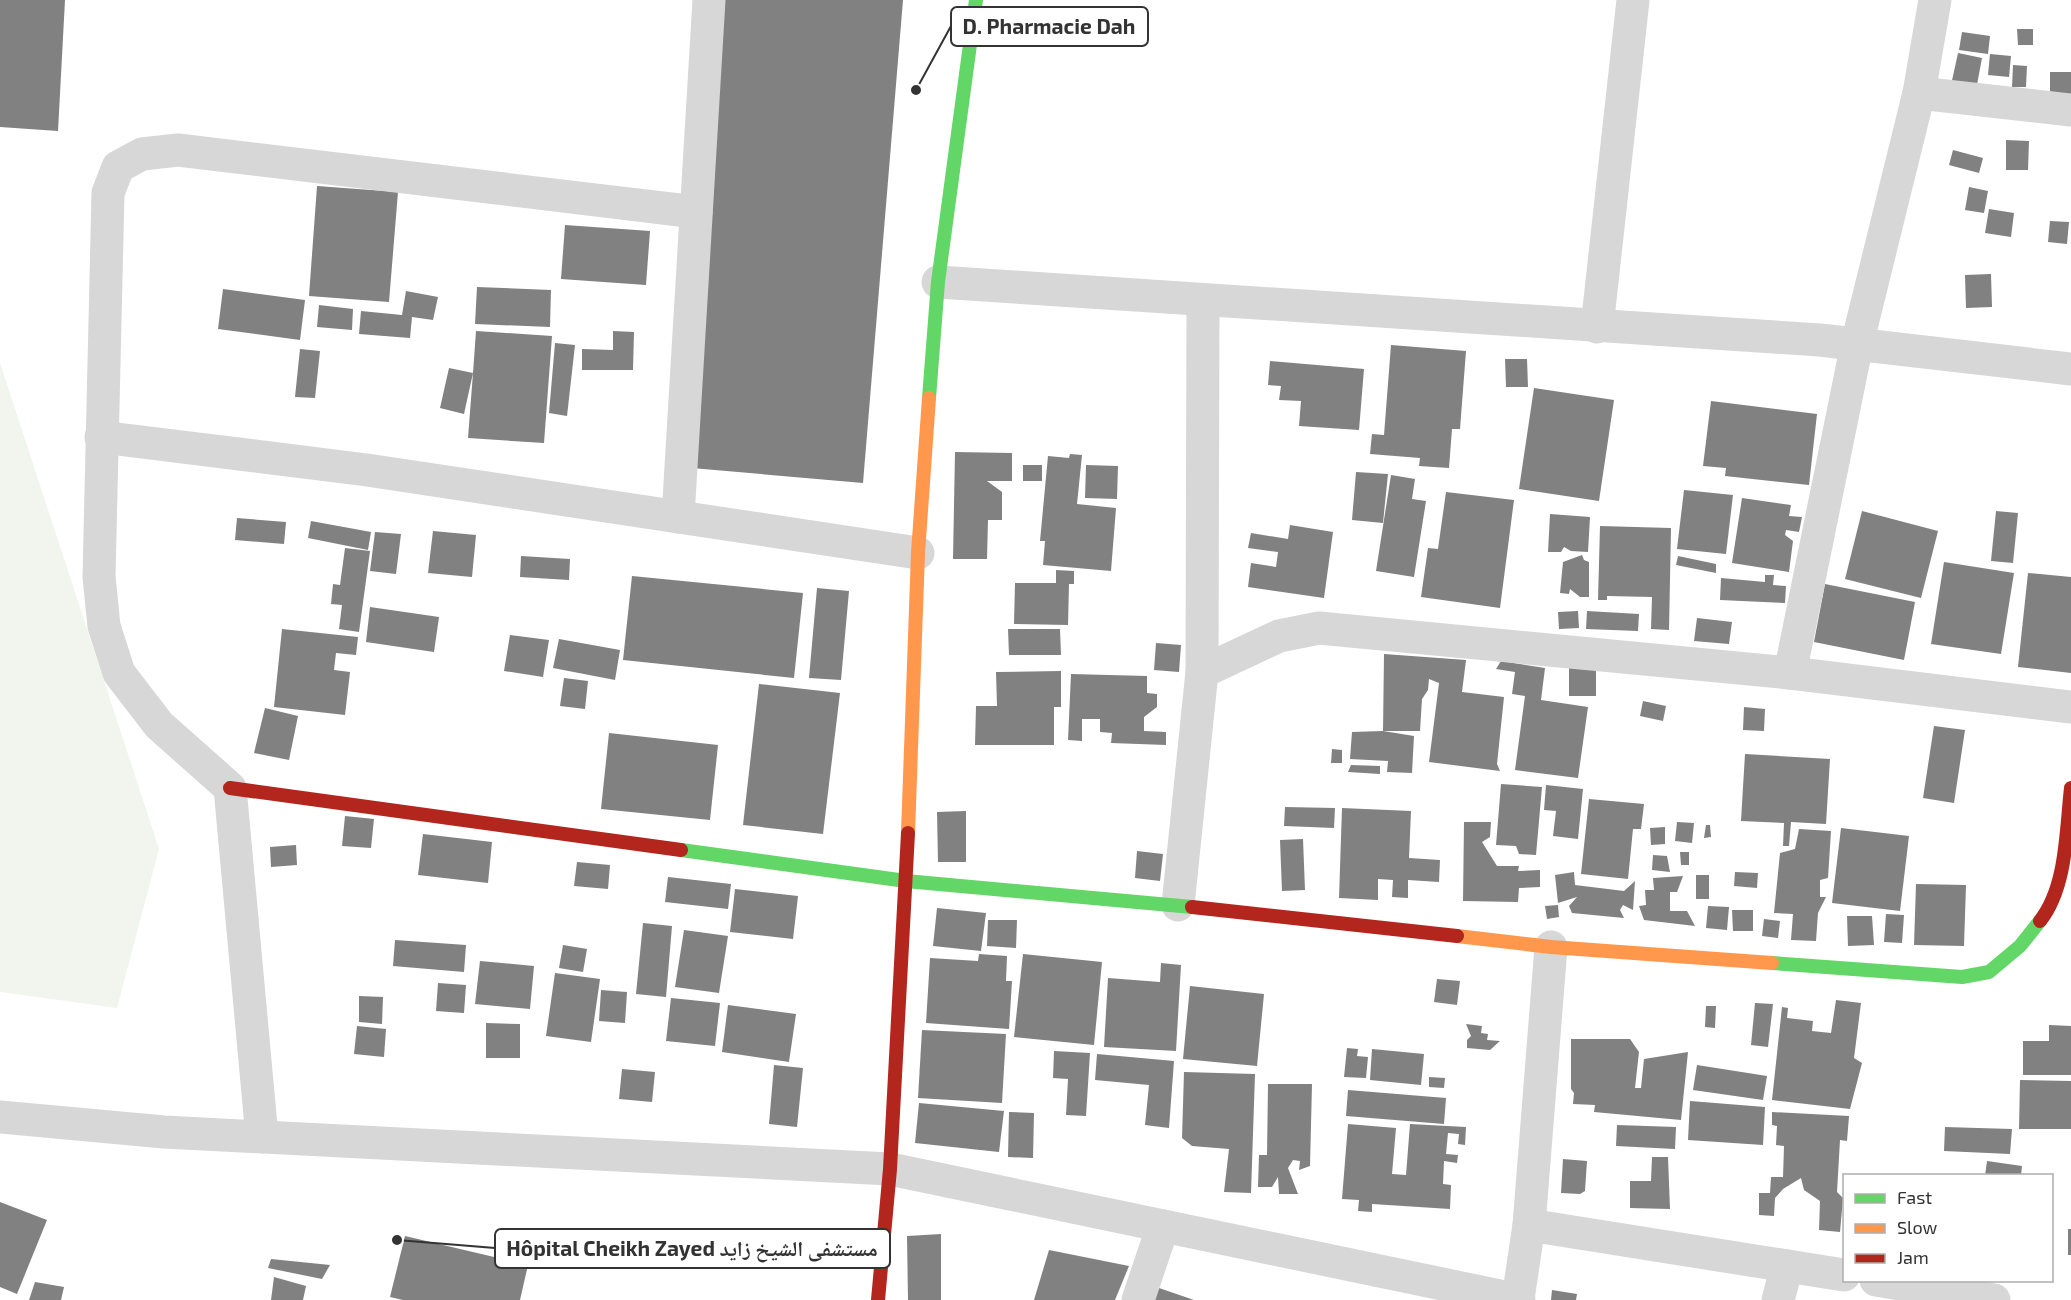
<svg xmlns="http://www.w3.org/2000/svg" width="2071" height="1300" viewBox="0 0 2071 1300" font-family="'Exo 2','Noto Naskh Arabic',sans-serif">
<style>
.green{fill:#f1f5ed}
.building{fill:#818181}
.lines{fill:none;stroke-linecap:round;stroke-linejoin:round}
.street{stroke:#d7d7d7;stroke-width:33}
.fast{stroke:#63d668;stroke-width:14}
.slow{stroke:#ff974d;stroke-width:14}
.jam{stroke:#b3261e;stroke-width:14}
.leader{fill:none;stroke:#333;stroke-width:2}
.callout-dot{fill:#333;stroke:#fff;stroke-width:2}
.callout{fill:#fff;stroke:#333;stroke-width:2}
.callout-label{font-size:21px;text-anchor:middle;font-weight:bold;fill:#333}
</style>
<rect width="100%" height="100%" fill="#fff"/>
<path class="green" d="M0 363 159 849 117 1008 0 992Z"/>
<g class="building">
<path d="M0 0H65L58 131 0 127Z"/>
<path d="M720 0H903L863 483 680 467Z"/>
<path d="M2017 29H2033V45H2018Z"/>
<path d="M1962 32 1990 36 1988 54 1959 50Z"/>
<path d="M1958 53 1982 58 1976 90 1951 85Z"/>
<path d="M1990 54 2011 56 2009 77 1988 75Z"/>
<path d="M2013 65 2027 66 2026 87H2012Z"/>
<path d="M2050 72H2071V94L2050 95Z"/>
<path d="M2006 140 2029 141 2028 170H2006Z"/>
<path d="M1953 150 1983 158 1979 173 1949 165Z"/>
<path d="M317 186 398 192 389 302 309 296Z"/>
<path d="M1969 187 1988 191 1984 213 1965 210Z"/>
<path d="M1989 209 2014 213 2011 237 1985 233Z"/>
<path d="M2050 221 2069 222 2067 244 2048 242Z"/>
<path d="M565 225 650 231 646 285 561 279Z"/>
<path d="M1991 274 1992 307 1966 308 1965 275Z"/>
<path d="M477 287 551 290 550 327 475 324Z"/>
<path d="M223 289 305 300 300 340 218 329Z"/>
<path d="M406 291 438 297 433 320 412 317 410 338 359 334 361 311 402 315Z"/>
<path d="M319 305 353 309 352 330 317 327Z"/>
<path d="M476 331 552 336 544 443 468 438 473 373 464 414 440 408 449 368 473 373Z"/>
<path d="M613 331 634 332 633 370H582V349L613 350Z"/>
<path d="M555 343 575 345 567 416 549 413Z"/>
<path d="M1391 345 1466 351 1460 429H1452L1449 468 1419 466 1420 458 1370 454 1372 434 1384 435Z"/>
<path d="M300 349 320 351 315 398 295 397Z"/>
<path d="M1505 359H1527L1528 387H1506Z"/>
<path d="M1270 361 1364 369 1359 430 1299 426 1301 401 1279 400 1281 386 1268 385Z"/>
<path d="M1534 388 1614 400 1599 501 1519 489Z"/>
<path d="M1711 401 1817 414 1809 485 1725 476 1726 468 1703 466Z"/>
<path d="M955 452 1012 453V481H987L1002 492V520H988L987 559H953Z"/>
<path d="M1070 454 1082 455 1077 504 1116 508 1111 571 1043 565 1045 541H1040L1048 456 1069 458Z"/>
<rect x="1023" y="465" width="19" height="16"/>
<path d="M1086 465 1118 466 1117 499 1085 498Z"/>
<path d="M1356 472 1388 474 1383 523 1352 520Z"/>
<path d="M1391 475 1415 479 1412 499 1426 501 1414 577 1376 571Z"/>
<path d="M1684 490 1733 495 1726 554 1677 549Z"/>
<path d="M1446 492 1514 500 1500 608 1421 597 1428 548 1438 549Z"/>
<path d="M1742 498 1791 505 1789 516 1802 517 1799 532 1786 530 1785 535 1793 541 1789 572 1732 563Z"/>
<path d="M1862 511 1938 531 1921 598 1845 579Z"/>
<path d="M1996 511 2018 513 2013 563 1991 561Z"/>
<path d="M1550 514 1590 517 1588 552 1571 551 1564 547 1561 552H1548Z"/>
<path d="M237 518 286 522 284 544 235 540Z"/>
<path d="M311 521 371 532 368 550 308 538Z"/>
<path d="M1290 525 1333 532 1324 598 1248 587 1251 563 1276 567 1278 552 1248 548 1251 533 1288 539Z"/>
<path d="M1600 526 1671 528 1669 630 1651 629 1652 597 1607 596V600H1598Z"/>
<path d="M433 531 476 535 472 577 428 573Z"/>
<path d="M375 532 401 534 396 574 370 571Z"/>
<path d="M345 548 370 551 359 632 339 629 342 605 331 604 333 584 340 585Z"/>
<path d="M1582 555 1584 560 1589 562V597H1580L1570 589 1569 594 1560 593 1563 562Z"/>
<path d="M521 556 570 559 569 580 520 577Z"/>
<path d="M1678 556 1716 564V573L1676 565Z"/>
<path d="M1944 562 2014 573 2001 654 1931 644Z"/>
<path d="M1056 570 1074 571V584H1069L1068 625 1014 624 1015 583H1056Z"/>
<path d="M2028 573 2071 577V673L2018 667Z"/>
<path d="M1765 575H1774L1773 585 1786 586 1785 603 1720 600 1721 578 1765 582Z"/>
<path d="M632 576 803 593 794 678 623 660Z"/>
<path d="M1825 584 1915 602 1904 660 1814 642Z"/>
<path d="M817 588 849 591 841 680 809 678Z"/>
<path d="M370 607 439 617 434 652 366 642Z"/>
<path d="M1578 611 1579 628 1559 629 1558 612Z"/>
<path d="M1587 611 1639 614 1638 631 1586 629Z"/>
<path d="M1697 618 1732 622 1729 644 1694 641Z"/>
<path d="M282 629 358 637 356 655 336 653 334 670 350 672 345 715 274 707Z"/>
<path d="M1008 629H1060L1061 655H1009Z"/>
<path d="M510 635 549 640 543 677 504 671Z"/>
<path d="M559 639 620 650 615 680 553 668Z"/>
<path d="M1156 643 1181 645 1179 672 1154 670Z"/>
<path d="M1384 654 1466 660 1462 692 1504 697 1497 764 1500 771 1429 762 1439 683 1429 679 1428 690 1422 699 1420 731H1383Z"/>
<path d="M1501 661 1545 668 1541 700 1588 707 1578 778 1515 770 1525 696 1512 694 1515 672 1496 669Z"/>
<rect x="1569" y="667" width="27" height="29"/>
<path d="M1061 671V707H1054V745H975L976 706H997L996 672Z"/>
<path d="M1071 674 1147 676V693L1157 694V707L1144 717V731L1166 732V745L1111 743 1112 733 1100 732V719H1082V741L1068 740Z"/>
<path d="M564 678 588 681 585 709 560 706Z"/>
<path d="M759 684 840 693 823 834 743 825Z"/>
<path d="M1643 701 1666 706 1663 721 1640 716Z"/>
<path d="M1744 707 1765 709 1764 731 1743 730Z"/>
<path d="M265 708 298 716 289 760 254 753Z"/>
<path d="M1934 726 1965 730 1954 803 1923 798Z"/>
<path d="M1383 731 1414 736 1412 773 1387 772 1388 761 1350 759 1352 732Z"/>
<path d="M609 733 718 745 710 820 601 809Z"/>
<path d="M1332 749 1342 750V763H1331Z"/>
<path d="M1745 754 1830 759 1826 824 1791 822 1789 846H1783L1784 823 1741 821Z"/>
<path d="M1351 765 1380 766V774L1348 772Z"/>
<path d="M1501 784 1542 787 1536 855 1519 854 1516 846 1496 845Z"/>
<path d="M1546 785 1583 789 1578 839 1553 836 1556 811 1544 810Z"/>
<path d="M1589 799 1644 804 1641 829H1633L1628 879 1581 874Z"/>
<path d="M1285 807 1335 808 1334 828 1284 826Z"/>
<path d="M1342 808 1411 811 1409 858 1440 860 1439 882 1408 880V898L1392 897 1393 880 1378 879V900L1339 898Z"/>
<path d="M966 811V862H938L937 812Z"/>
<path d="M345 816 374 819 371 848 342 846Z"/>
<path d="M1464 822H1491L1490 837 1482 842 1497 866H1519L1518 871 1540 870V887L1519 888 1518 902 1463 901Z"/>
<path d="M1677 822 1694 823 1692 843 1675 841Z"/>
<path d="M1706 825H1710L1711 837 1704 838Z"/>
<path d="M1665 827V844L1651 845 1650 828Z"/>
<path d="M1841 828 1909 836 1900 911 1832 903Z"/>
<path d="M1799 829 1831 831 1828 878 1820 880V897H1826L1818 913 1816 941 1791 940 1793 914 1774 913 1780 853 1795 849Z"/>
<path d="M423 834 492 842 488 883 418 875Z"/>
<path d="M1303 839 1305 890 1282 891 1280 840Z"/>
<path d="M296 845 297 865 271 867 270 847Z"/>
<path d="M1137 851 1163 854 1160 881 1135 878Z"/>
<path d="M1680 852H1689V865H1681Z"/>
<path d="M1653 855 1667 856 1670 872 1652 870Z"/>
<path d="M577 862 610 865 608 889 574 886Z"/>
<path d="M1574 872 1575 885 1624 891 1635 881 1633 910 1623 905 1620 910 1624 918 1572 913 1569 906 1577 897 1558 903 1555 875Z"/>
<path d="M1735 872 1758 873 1757 888 1734 886Z"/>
<rect x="1696" y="875" width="13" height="24"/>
<path d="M1683 876 1677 892H1670V911H1687L1695 926 1644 920 1639 906 1646 905 1645 890H1654L1653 878Z"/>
<path d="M668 877 731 884 728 909 665 902Z"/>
<path d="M1916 884 1966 885 1964 946 1914 945Z"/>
<path d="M735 889 798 896 793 939 730 932Z"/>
<path d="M1558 905 1559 917 1547 919 1545 906Z"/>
<path d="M1708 906 1729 907 1727 930 1706 928Z"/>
<path d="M937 908 986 913 981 951 933 946Z"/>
<path d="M1732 910H1753V931H1733Z"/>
<path d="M1886 914 1904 915 1902 943 1884 942Z"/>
<path d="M1847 916H1872L1874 945 1848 946Z"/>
<path d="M1764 919 1780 921 1778 938 1762 936Z"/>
<path d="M988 920H1017L1016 948 987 946Z"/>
<path d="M643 923 672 926 666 997 636 994Z"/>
<path d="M684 930 728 936 719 993 675 987Z"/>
<path d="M395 940 466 945 464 972 393 966Z"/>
<path d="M563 945 587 949 583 972 559 968Z"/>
<path d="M979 954 1007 956 1006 981H1012L1009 1029 926 1023 930 958 978 961Z"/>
<path d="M1023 954 1102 962 1094 1045 1014 1037Z"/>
<path d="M480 961 534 966 530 1009 475 1004Z"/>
<path d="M1161 963 1181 965 1176 1051 1104 1047 1108 978 1160 982Z"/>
<path d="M555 973 600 979 591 1042 546 1036Z"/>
<path d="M1437 979 1460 981 1457 1005 1434 1002Z"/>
<path d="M438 983 466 985 464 1013 436 1011Z"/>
<path d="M1190 986 1264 994 1257 1066 1183 1059Z"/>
<path d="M601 990 627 992 625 1023 599 1021Z"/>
<path d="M359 996 383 997 382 1024 359 1022Z"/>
<path d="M671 998 720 1003 715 1046 666 1041Z"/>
<path d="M1836 1000 1861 1003 1854 1058 1862 1063 1850 1109 1772 1100 1782 1007 1788 1008 1787 1018 1813 1021 1812 1031 1831 1033Z"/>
<path d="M1755 1003 1773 1004 1768 1047 1751 1045Z"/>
<path d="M728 1005 796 1014 789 1062 722 1052Z"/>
<path d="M1706 1006H1716L1715 1028 1705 1027Z"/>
<path d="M486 1023 520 1024V1058H486Z"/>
<path d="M1466 1024 1482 1026 1481 1033 1488 1034 1487 1040 1500 1041 1490 1050 1467 1048V1040L1471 1036Z"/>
<path d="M2049 1025 2071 1026V1075H2023V1041H2049Z"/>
<path d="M357 1026 386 1029 384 1057 354 1054Z"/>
<path d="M922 1030 1006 1034 1002 1103 918 1098Z"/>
<path d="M1571 1039H1630L1639 1052 1635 1088H1641L1644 1059 1688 1052 1681 1120 1594 1112 1595 1105 1573 1104 1574 1093 1571 1089Z"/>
<path d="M1347 1048 1358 1049 1357 1056 1368 1057 1366 1078 1344 1077Z"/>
<path d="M1372 1049 1424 1054 1421 1085 1370 1080Z"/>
<path d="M1054 1051 1090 1053 1086 1116 1066 1115 1068 1079 1053 1078Z"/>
<path d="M1097 1054 1174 1061 1169 1128 1145 1125 1149 1085 1095 1080Z"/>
<path d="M774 1065 803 1068 797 1127 769 1124Z"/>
<path d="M1697 1065 1767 1076 1763 1100 1693 1090Z"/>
<path d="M622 1069 655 1072 652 1102 619 1099Z"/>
<path d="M1184 1072 1255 1074 1251 1193 1224 1192 1229 1149 1192 1146 1182 1138Z"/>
<path d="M1429 1077 1445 1078 1444 1088 1429 1087Z"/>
<path d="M2020 1080 2071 1081V1129H2019Z"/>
<path d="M1268 1084H1312L1310 1166 1299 1170 1300 1161 1293 1160 1288 1168 1298 1194H1279L1278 1177 1272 1187H1258L1259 1155H1267Z"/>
<path d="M1348 1090 1446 1098 1444 1124 1346 1116Z"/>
<path d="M1690 1101 1765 1107 1763 1145 1688 1140Z"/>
<path d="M919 1103 1004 1111 999 1152 915 1143Z"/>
<path d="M1009 1112 1034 1113 1033 1158 1008 1157Z"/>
<path d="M1772 1112 1849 1116 1847 1141 1840 1140 1837 1192 1843 1198 1840 1232 1819 1230 1820 1201 1804 1190 1801 1178 1783 1189 1775 1198 1774 1216 1759 1215V1193H1770L1771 1177H1783L1784 1146 1776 1145 1777 1126 1772 1125Z"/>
<path d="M1348 1124 1396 1128 1392 1174 1406 1175 1410 1124 1466 1127 1465 1145 1458 1144 1459 1134 1448 1133 1446 1154 1458 1155 1457 1163 1444 1161 1443 1184 1451 1185 1450 1209 1372 1204V1212L1358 1211 1359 1200 1342 1199Z"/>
<path d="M1617 1125 1676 1127 1675 1149 1616 1146Z"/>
<path d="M1945 1127 2012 1129 2010 1154 1944 1151Z"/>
<path d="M1652 1157H1668L1670 1209 1630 1208V1181H1651Z"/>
<path d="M1563 1159 1587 1161 1585 1191 1580 1194 1561 1193Z"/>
<path d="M1987 1161 2022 1166 2021 1176H1985Z"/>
<path d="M0 1202 47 1220 17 1294 0 1287Z"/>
<rect x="2068" y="1229" width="3" height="26"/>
<path d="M941 1234V1300H908L907 1236Z"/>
<path d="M405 1236 528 1265 520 1300H403L390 1297Z"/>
<path d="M1049 1250 1129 1266 1115 1300H1034Z"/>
<path d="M271 1259 330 1265 322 1279 268 1268Z"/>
<path d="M274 1277 306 1286 303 1300H271Z"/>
<path d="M35 1282 64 1287 61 1300H29Z"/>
<path d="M1159 1288 1194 1300H1154Z"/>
<path d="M1552 1290 1577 1294 1576 1300H1551Z"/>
</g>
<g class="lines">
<g class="street">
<path d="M1919 93 2071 110"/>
<path d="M938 282 1820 340 2071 369"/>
<path d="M1597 327 1633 0"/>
<path d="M101 437 367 470 918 553"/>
<path d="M678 517 709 0"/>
<path d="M1202 672 1203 300"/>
<path d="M1790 673 1857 344 1919 93 1935 0"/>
<path d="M1178 905 1202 672 1279 636 1319 628 1790 673 2071 707"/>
<path d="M0 1117 164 1132 890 1169 1519 1300"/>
<path d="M262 1137 230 788 159 725 119 673 104 626 99 577 108 193 118 167 142 154 178 150 696 212"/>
<path d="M1529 1225 1844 1275"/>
<path d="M1876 1280 1994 1300"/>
<path d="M1518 1299 1529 1225 1551 947"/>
<path d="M1138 1300 1163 1226"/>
<path d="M1778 1300 1787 1266"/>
</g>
<g class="fast">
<path d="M929 398 938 282 976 0"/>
<path d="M681 850 906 881 1192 907"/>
<path d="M1772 963 1962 977 1989 972 2020 946 2040 921"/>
</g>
<g class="slow">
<path d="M908 833 918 553 929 398"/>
<path d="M1457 936 1551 947 1772 963"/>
</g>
<g class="jam">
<path d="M230 788 681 850"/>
<path d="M1192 907 1457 936"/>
<path d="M2040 921C2067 887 2066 831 2071 788"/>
<path d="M878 1300 890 1169 908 833"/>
</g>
</g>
<path class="leader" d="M916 90L951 26M397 1240L495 1248"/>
<g class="callout-dot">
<circle cx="916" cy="90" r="6"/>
<circle cx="397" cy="1240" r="6"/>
</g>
<g class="callout">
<rect x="951" y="7" width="197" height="39" rx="6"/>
<rect x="495" y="1229" width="395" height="39" rx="6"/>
</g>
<g class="callout-label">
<text x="1049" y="34">D. Pharmacie Dah</text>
<text x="692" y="1256">Hôpital Cheikh Zayed مستشفى الشيخ زايد</text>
</g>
<rect x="1843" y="1174" width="210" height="108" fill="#ffffff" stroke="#adadad" stroke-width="1.5"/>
<rect x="1855" y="1194" width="30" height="9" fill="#63d668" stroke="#adadad" stroke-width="1.5"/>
<text x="1897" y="1204" font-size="18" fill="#333333">Fast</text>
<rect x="1855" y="1224" width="30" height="9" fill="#ff974d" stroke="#adadad" stroke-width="1.5"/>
<text x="1897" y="1234" font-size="18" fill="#333333">Slow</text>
<rect x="1855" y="1254" width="30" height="9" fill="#b3261e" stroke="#adadad" stroke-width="1.5"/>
<text x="1897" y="1264" font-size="18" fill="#333333">Jam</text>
</svg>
